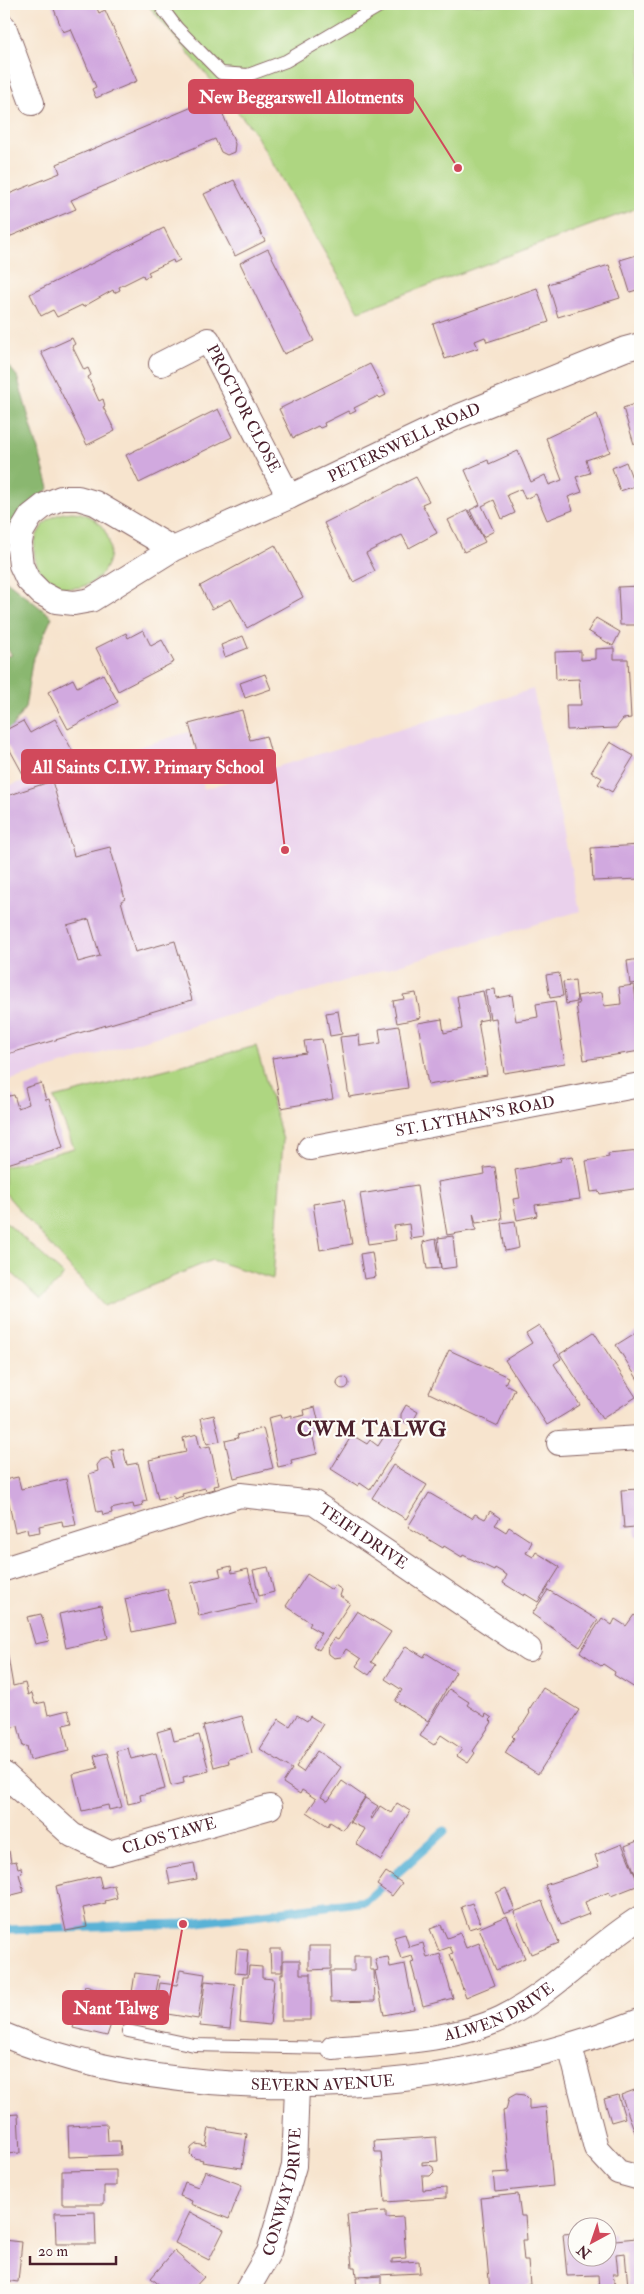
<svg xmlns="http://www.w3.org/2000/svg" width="644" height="2294" viewBox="0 0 644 2294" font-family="'IM FELL Double Pica',serif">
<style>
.built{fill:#ead1ec}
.green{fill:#aed681;stroke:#7c7a56}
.forest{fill:#8ab76f;stroke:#6a6b4d}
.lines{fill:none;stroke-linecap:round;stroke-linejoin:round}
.stream{stroke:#59b2d6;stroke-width:9}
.building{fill:#d1a9df;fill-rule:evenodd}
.service-casing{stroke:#876464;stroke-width:14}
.minor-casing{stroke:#876464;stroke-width:26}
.service{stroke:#fff;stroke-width:12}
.minor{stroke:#fff;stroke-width:24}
.labels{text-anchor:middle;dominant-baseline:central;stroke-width:4.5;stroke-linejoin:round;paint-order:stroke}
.street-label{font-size:16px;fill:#4a1f2b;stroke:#fdfcf7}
.district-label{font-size:21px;font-weight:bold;letter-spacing:1px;fill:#4a1f2b;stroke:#fdfcf7}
.leader{fill:none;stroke:#d1495b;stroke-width:2}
.callout-dot{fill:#d1495b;stroke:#fdfcf7;stroke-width:2}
.callout{fill:#d1495b;stroke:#d1495b;stroke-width:2}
.callout-label{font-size:18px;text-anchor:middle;font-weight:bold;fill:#fff}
</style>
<rect width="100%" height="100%" fill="#fdfcf7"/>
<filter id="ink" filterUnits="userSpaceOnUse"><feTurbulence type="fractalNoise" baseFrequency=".02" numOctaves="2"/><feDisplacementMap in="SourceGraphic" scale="10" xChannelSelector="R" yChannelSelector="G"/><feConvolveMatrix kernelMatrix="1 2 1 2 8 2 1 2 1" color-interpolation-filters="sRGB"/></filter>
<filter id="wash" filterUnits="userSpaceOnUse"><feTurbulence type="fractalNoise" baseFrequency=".0096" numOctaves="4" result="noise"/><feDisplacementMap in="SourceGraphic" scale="20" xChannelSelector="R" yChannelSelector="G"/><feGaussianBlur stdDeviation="1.12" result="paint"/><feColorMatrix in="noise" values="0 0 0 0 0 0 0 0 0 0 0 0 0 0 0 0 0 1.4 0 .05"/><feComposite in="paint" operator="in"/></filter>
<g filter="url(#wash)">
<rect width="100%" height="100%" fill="#f7e4ce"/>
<path class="built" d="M533 689 580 911 4 1082V787L189 732 204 789Z"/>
<g class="green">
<path d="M147 4H640V207L359 311 253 130Z"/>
<circle cx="72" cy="550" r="38"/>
<path d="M256 1046 283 1140 273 1279 212 1260 104 1306 4 1192V1167L74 1148 54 1098Z"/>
<path d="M6 1222 64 1275 41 1299 4 1266V1224Z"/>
</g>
<g class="forest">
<path d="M4 361 17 376 49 488 10 528 4 575Z"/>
<path d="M4 579 52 617 32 662 25 708 4 739V657L12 655 4 645Z"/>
</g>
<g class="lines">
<path class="stream" d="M4 1930 183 1924 366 1901 444 1831"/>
</g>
<g id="blocks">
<g class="building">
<path d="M52 4H95L99 13 105 10 137 81 96 98 92 89 96 87 71 29 63 32Z"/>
<path d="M216 97 235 144 234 152 227 155 221 152 215 139 71 200 76 209 4 239V196L60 173 57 164Z"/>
<path d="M234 180 265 241 235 256 204 194Z"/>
<path d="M164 228 180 260 174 263 173 260 148 272 150 275 144 278 143 275 119 287 120 290 114 293 113 290 83 307 82 305 57 317 53 310 41 316 30 294Z"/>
<path d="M268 249 314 341 284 354 240 263Z"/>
<path d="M640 254V289L630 292 620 260Z"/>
<path d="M609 265 620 298 558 317 548 284Z"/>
<path d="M537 288 549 322 487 342 485 337 475 341 478 348 445 359 433 324Z"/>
<path d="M72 338 75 344 72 346 84 370 88 368 91 375 88 377 99 401 103 399 105 406 103 407 115 431 87 445 41 352Z"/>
<path d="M370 364 386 395 380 398 378 396 354 408 356 411 350 414 348 411 324 423 325 426 320 428 318 426 293 438 279 409Z"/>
<path d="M640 402V442L634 444 623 408Z"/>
<path d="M218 409 232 437 139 483 126 455Z"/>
<path d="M597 414 610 452 586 460 590 473 576 477 582 492 568 497 573 510 547 520 536 494 525 499 521 489 507 495 515 513 502 519 494 500 482 506 494 531 483 537 470 510 480 505 465 470 488 460 489 464 518 451 531 482 545 475 549 485 562 480 546 438Z"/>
<path d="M626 462 635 486 620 491 612 468Z"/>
<path d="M416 477 429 501 422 504 437 533 409 548 402 535 366 553 375 571 353 582 324 523Z"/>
<path d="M468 510 485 542 464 552 448 520Z"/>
<path d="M275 545 303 597 247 628 231 599 212 609 200 586Z"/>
<path d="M640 586 639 625H620L618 587Z"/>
<path d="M596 618 620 632 613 646 588 631Z"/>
<path d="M143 630 151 646 162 640 174 662 118 691 96 648 126 633 128 638Z"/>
<path d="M243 636 248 648 225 657 221 645Z"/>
<path d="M614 648V659H628L631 718 623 719 616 728 567 730 566 705H581L579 679 556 680 555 652 581 651V660L595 659V649Z"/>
<path d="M103 674 118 702 68 729 48 692 73 679 77 687Z"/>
<path d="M265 674 271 689 245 698 240 683Z"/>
<path d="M242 710 250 740 266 736 271 754 203 773 189 724Z"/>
<path d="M55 719 76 757 59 766 54 757 23 774 4 739V731L23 721 30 733Z"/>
<path d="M610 742 634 756 612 792 598 784 602 778 591 772Z"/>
<path d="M52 781 74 856 110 847 125 899 121 901 135 952 175 941 192 1000 4 1055V797ZM89 919 100 956 78 962 67 925Z"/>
<path d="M640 845V879L593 881 591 848Z"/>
<path d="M639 959 640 983 630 984 627 961Z"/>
<path d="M559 973 563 996 550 998 546 975Z"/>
<path d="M575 980 577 1002 566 1004 563 982Z"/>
<path d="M634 985 640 1028V1051L584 1060 576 1004H579L577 996 602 992 604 1006 621 1004 619 987Z"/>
<path d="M495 989 496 998 512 995 516 1021 538 1017 536 1004 555 1001 565 1063 504 1073 496 1018 490 1019 485 990Z"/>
<path d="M483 991 488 1019 478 1021 487 1075 428 1085 418 1023 442 1019 444 1033 462 1029 457 996Z"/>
<path d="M416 993 421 1018 397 1023 393 1001 404 999 403 995Z"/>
<path d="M338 1011 342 1034 330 1036 326 1013Z"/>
<path d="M399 1026 408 1088 349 1097 340 1037 359 1035 360 1046 381 1043 379 1029Z"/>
<path d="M322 1039 333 1099 281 1108 272 1058 306 1053 304 1041Z"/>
<path d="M41 1083 46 1100 49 1099 63 1147 4 1165V1097L14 1095 18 1108 29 1104 25 1088Z"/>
<path d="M640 1151V1188L600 1194 599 1191 591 1192 586 1161 609 1157 608 1154Z"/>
<path d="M573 1156 580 1199 535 1205 537 1216 517 1220 513 1199 520 1198 515 1170 561 1161 560 1158Z"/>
<path d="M495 1167 502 1219 476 1223 473 1213 476 1230 447 1235 438 1182 485 1174 484 1168Z"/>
<path d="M417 1185 424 1237 411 1239 409 1224 394 1226 396 1240 368 1244 360 1194Z"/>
<path d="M344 1199 352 1244 320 1250 313 1204Z"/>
<path d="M515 1221 519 1248 505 1251 501 1223Z"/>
<path d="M453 1236 456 1267 441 1269 438 1238Z"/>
<path d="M436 1239 441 1268 427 1269 423 1242Z"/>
<path d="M372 1252 376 1277 364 1279 360 1254Z"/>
<path d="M539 1325 561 1359 554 1364 580 1405 547 1425 505 1360 532 1343 526 1333Z"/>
<path d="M640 1330V1383L616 1345Z"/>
<path d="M594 1332 636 1397 602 1419 560 1354Z"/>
<path d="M449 1350 508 1377 505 1384 515 1389 498 1426 429 1393Z"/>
<circle cx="343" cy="1383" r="6"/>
<path d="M406 1405 418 1412 411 1425 401 1420V1414Z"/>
<path d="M315 1407 321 1432 312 1434 317 1454 291 1460 292 1464 278 1467 268 1418 280 1415 281 1418 292 1415V1418L305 1415 304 1410Z"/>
<path d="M214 1415 220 1441 207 1444 201 1418Z"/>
<path d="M263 1428 273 1468 234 1478 225 1441 238 1438 237 1435Z"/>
<path d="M389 1429 403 1438 370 1490 360 1483 358 1486 331 1469 352 1435 367 1444 370 1440 378 1446Z"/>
<path d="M197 1434 200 1448 210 1446 219 1485 214 1486 215 1489 206 1491 205 1488 182 1494 183 1496 174 1499V1496L158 1499 149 1460 186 1452 183 1438Z"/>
<path d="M123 1448 127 1465 138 1463 147 1501 142 1502 143 1506 134 1508 133 1504 111 1509 112 1513 103 1515 102 1511 97 1512 89 1474 98 1471 97 1465 101 1460 107 1458 112 1461 115 1470 111 1451Z"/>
<path d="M393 1465 427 1485 406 1519 372 1498Z"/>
<path d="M18 1477 21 1489 66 1479 76 1525 63 1527 62 1521 39 1526 40 1532 28 1534 27 1529 15 1532 4 1480Z"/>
<path d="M640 1489V1536H636L635 1527 624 1528 621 1490Z"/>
<path d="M429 1493 472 1518 475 1514 485 1519 490 1511 500 1518 495 1525 506 1532 509 1527 532 1542 526 1553 533 1557 536 1552 560 1567 538 1602 525 1594 524 1596 503 1583 507 1575 495 1568 494 1570 463 1555 462 1557 444 1546 443 1548 408 1527Z"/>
<path d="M231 1566 232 1573 248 1569 256 1603 199 1616 191 1583 221 1576 219 1569Z"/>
<path d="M268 1567 274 1592 259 1596 253 1570Z"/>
<path d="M307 1574 332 1590 335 1585 342 1590 340 1596 350 1603 319 1650 313 1646 321 1633 309 1626 311 1623 286 1606Z"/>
<path d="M167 1589 175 1623 132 1632 125 1599Z"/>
<path d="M548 1590 598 1620 580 1647 532 1614Z"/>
<path d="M101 1605 108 1638 66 1648 59 1614Z"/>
<path d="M357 1611 391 1632 371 1662 376 1665 369 1675 356 1666 361 1659 346 1649 341 1657 334 1658 329 1654 328 1648 334 1638 338 1640Z"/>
<path d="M41 1614 49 1641 35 1644 27 1617Z"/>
<path d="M634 1615 640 1619V1638L638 1642 640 1643V1687L637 1685 635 1688 614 1675 615 1672 603 1664 601 1666 580 1652 602 1618 612 1625 615 1619 626 1626Z"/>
<path d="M406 1646 424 1657 426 1653 456 1672 428 1721 395 1701 402 1690 385 1679Z"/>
<path d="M7 1651 13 1686 25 1683 28 1695 32 1693 35 1704 45 1702 48 1715 68 1710 72 1723 63 1725 69 1751 30 1760 27 1746 23 1747 18 1726 4 1729V1652Z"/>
<path d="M543 1688 579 1710 538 1774 505 1753 514 1738 512 1736 525 1721 530 1713 528 1711Z"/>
<path d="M449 1689 469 1702 467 1705 485 1717 486 1714 492 1718 490 1720 492 1722 473 1751 475 1753 468 1763 457 1756 462 1749 441 1735 434 1745 420 1736Z"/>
<path d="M297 1715 307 1721 310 1716 323 1724 296 1767 303 1772 317 1751 341 1767 321 1797 328 1801 342 1781 365 1797 343 1830 330 1822 328 1826 307 1812 316 1799 302 1790 300 1794 283 1783 292 1769 260 1749 279 1719 290 1726Z"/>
<path d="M242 1716 252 1753 228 1759 229 1763 214 1767 203 1726Z"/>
<path d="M171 1728 174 1741 199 1735 209 1771 183 1777 184 1783 171 1786 157 1732Z"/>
<path d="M128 1748 131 1759 156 1753 165 1789 140 1795 141 1801 128 1804 116 1751Z"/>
<path d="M107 1753 122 1807 109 1810 108 1805 82 1811 73 1774 98 1768 94 1756Z"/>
<path d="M365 1798 378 1806 370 1818 372 1819 380 1806 391 1813 397 1803 410 1811 381 1860 356 1844 365 1829 350 1822Z"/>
<path d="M640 1840V1872L635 1874 625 1846Z"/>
<path d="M622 1844 639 1885 611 1896 609 1892 585 1902 589 1914 561 1925 545 1885 599 1867 595 1855Z"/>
<path d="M9 1851 11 1862 16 1861 18 1868 21 1867 22 1873 19 1874 24 1892 4 1897V1852Z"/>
<path d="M194 1863 197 1879 170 1884 167 1868Z"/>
<path d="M386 1872 402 1883 392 1896 377 1885Z"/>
<path d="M99 1876 102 1888 114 1885 117 1898 105 1901 106 1903 83 1908 87 1927 66 1931 56 1886Z"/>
<path d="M506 1888 515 1910 504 1914 496 1893Z"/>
<path d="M542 1901 559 1943 531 1954 514 1912Z"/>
<path d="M472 1903 481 1925 469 1929 461 1907Z"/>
<path d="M507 1916 525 1958 496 1970 479 1928Z"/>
<path d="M441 1925 447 1938 460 1933 466 1948 479 1943 495 1985 466 1997 450 1954 453 1953 450 1947 439 1951 430 1929Z"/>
<path d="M405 1934 409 1947 423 1943 427 1958 440 1954 453 1998 423 2006 411 1963 414 1962 412 1956 401 1959 394 1937Z"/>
<path d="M309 1946H331V1969L309 1970Z"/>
<path d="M237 1949 248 1950 246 1974 235 1973Z"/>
<path d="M270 1949H282V1972H271Z"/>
<path d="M354 1956H370V1970H374L375 2001 331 2002 330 1971H354Z"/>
<path d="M388 1957 390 1967 405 1964 414 2009 384 2015 375 1971 378 1970 375 1959Z"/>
<path d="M283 1960H300V1974H311V2020H281V1974H283Z"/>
<path d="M249 1966 262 1967V1978L274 1979 270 2025 240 2022 243 1977H248Z"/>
<path d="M180 1970 205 1974 198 2019 155 2012 160 1983 177 1985Z"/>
<path d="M135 1973 159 1976 154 2003 131 1999Z"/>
<path d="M205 1981 235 1984 230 2029 200 2026Z"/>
<path d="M85 1986 114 1994 106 2022 111 2024 107 2036 73 2028Z"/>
<path d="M640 2088V2139L638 2140 621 2095Z"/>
<path d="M516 2094 524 2095 529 2100V2109L546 2107 553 2186 495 2192 493 2173 509 2172 503 2111 506 2110 509 2098Z"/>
<path d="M618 2095 625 2118 611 2122 604 2099Z"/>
<path d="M18 2114 20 2153 4 2154V2115Z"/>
<path d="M107 2124 108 2141H120L121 2155 69 2157 68 2126Z"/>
<path d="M209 2128 247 2134 242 2168 202 2162 203 2160 194 2158 190 2154 191 2148 196 2144 206 2146Z"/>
<path d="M436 2137 438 2161 422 2162V2165L428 2164 433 2167 434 2172 430 2176H422L423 2190 446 2188V2198L385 2202 381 2152H375L374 2141Z"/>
<path d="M116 2170V2186H104V2204H62V2171Z"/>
<path d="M205 2171 242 2185 229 2219 191 2204 192 2201 180 2196 185 2182 198 2187Z"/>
<path d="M518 2194 521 2216H525L527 2240H522L524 2261H528L530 2285H527V2290H490L481 2198Z"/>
<path d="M386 2211V2218L403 2217 406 2258 392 2259V2263L419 2261 420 2273 356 2276 355 2267H352L347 2214Z"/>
<path d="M95 2212 96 2244H56L55 2213Z"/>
<path d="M190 2212 224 2230 209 2260 175 2243Z"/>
<path d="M576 2233V2256H606V2235L614 2234 615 2240 637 2238 638 2242H640V2286L628 2287 625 2253 616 2254 618 2274H613L615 2287 599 2289 598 2275 567 2276 563 2234Z"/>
<path d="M4 2240 22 2242 18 2282 4 2280Z"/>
<path d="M174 2251 204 2277 192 2290H166L151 2278Z"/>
<path d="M381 2276V2287L357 2288 356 2278Z"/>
<path d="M355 2287V2290H327V2289Z"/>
</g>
</g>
</g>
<g filter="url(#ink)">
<use href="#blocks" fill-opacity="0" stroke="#876464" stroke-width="1"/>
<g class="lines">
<g class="service-casing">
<g id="service">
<path d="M159 4 177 28 221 73 248 75 286 61 383 4"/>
<path d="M128 2031 194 2045 333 2048"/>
</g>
</g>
<g class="minor-casing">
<g id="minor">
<path d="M4 27 32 103"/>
<path id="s1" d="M161 364 208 340 289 497"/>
<path id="s2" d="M173 549 95 503 78 498H61L45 505 31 516 22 531 19 548 21 565 28 580 41 593 56 601 74 603 91 600 173 549 289 497 457 417 625 349 640 345"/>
<path id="s3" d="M310 1148 640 1085"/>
<path d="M559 1443 640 1438"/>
<path id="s4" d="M4 1569 240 1495 314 1503 529 1649"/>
<path id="s5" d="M4 1774 72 1835 109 1853 270 1807"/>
<path id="s6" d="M4 2035C68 2063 140 2076 210 2082 359 2094 500 2075 640 2021"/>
<path d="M570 2046 596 2148 618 2172 640 2178"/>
<path id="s7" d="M333 2048C385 2043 454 2041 502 2018 553 1993 592 1948 640 1918"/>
<path id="s8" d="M247 2290 269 2252 294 2166 297 2087"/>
</g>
</g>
<use href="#service" class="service"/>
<use href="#minor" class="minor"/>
</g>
</g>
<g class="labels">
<g class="street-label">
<text stroke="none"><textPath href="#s1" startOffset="130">PROCTOR CLOSE</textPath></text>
<text stroke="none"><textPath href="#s2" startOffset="651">PETERSWELL ROAD</textPath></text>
<text stroke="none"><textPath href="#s3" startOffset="168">ST. LYTHAN'S ROAD</textPath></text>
<text stroke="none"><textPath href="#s4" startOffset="381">TEIFI DRIVE</textPath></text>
<text stroke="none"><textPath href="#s5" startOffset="195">CLOS TAWE</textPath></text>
<text stroke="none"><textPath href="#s7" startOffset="172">ALWEN DRIVE</textPath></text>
<text stroke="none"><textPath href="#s6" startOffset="325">SEVERN AVENUE</textPath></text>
<text stroke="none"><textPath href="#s8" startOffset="106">CONWAY DRIVE</textPath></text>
</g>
<g class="district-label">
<text x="372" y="1429">CWM TALWG</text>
</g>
</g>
<path class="leader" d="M458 168L413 97M285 850L275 766M183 1924L168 2008"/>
<g class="callout-dot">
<circle cx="458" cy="168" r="5"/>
<circle cx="285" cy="850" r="5"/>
<circle cx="183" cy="1924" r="5"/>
</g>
<g class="callout">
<rect x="189" y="80" width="224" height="33" rx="5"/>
<rect x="22" y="750" width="253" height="33" rx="5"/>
<rect x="63" y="1991" width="105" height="33" rx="5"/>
</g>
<g class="callout-label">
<text x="301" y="103">New Beggarswell Allotments</text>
<text x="148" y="773">All Saints C.I.W. Primary School</text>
<text x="116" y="2014">Nant Talwg</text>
</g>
<rect width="644" height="2294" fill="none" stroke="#fdfcf7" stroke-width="20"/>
<g transform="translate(592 2242) rotate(220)"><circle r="24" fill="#fdfcf7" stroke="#b5a4a5"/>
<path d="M0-4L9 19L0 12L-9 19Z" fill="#d1495b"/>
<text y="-8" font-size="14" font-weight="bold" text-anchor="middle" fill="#4a1f2b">N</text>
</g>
<path d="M30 2256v8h86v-8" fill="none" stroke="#4a1f2b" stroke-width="2.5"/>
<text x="38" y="2256" font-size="15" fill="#4a1f2b" stroke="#fdfcf7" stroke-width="4" paint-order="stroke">20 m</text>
</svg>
